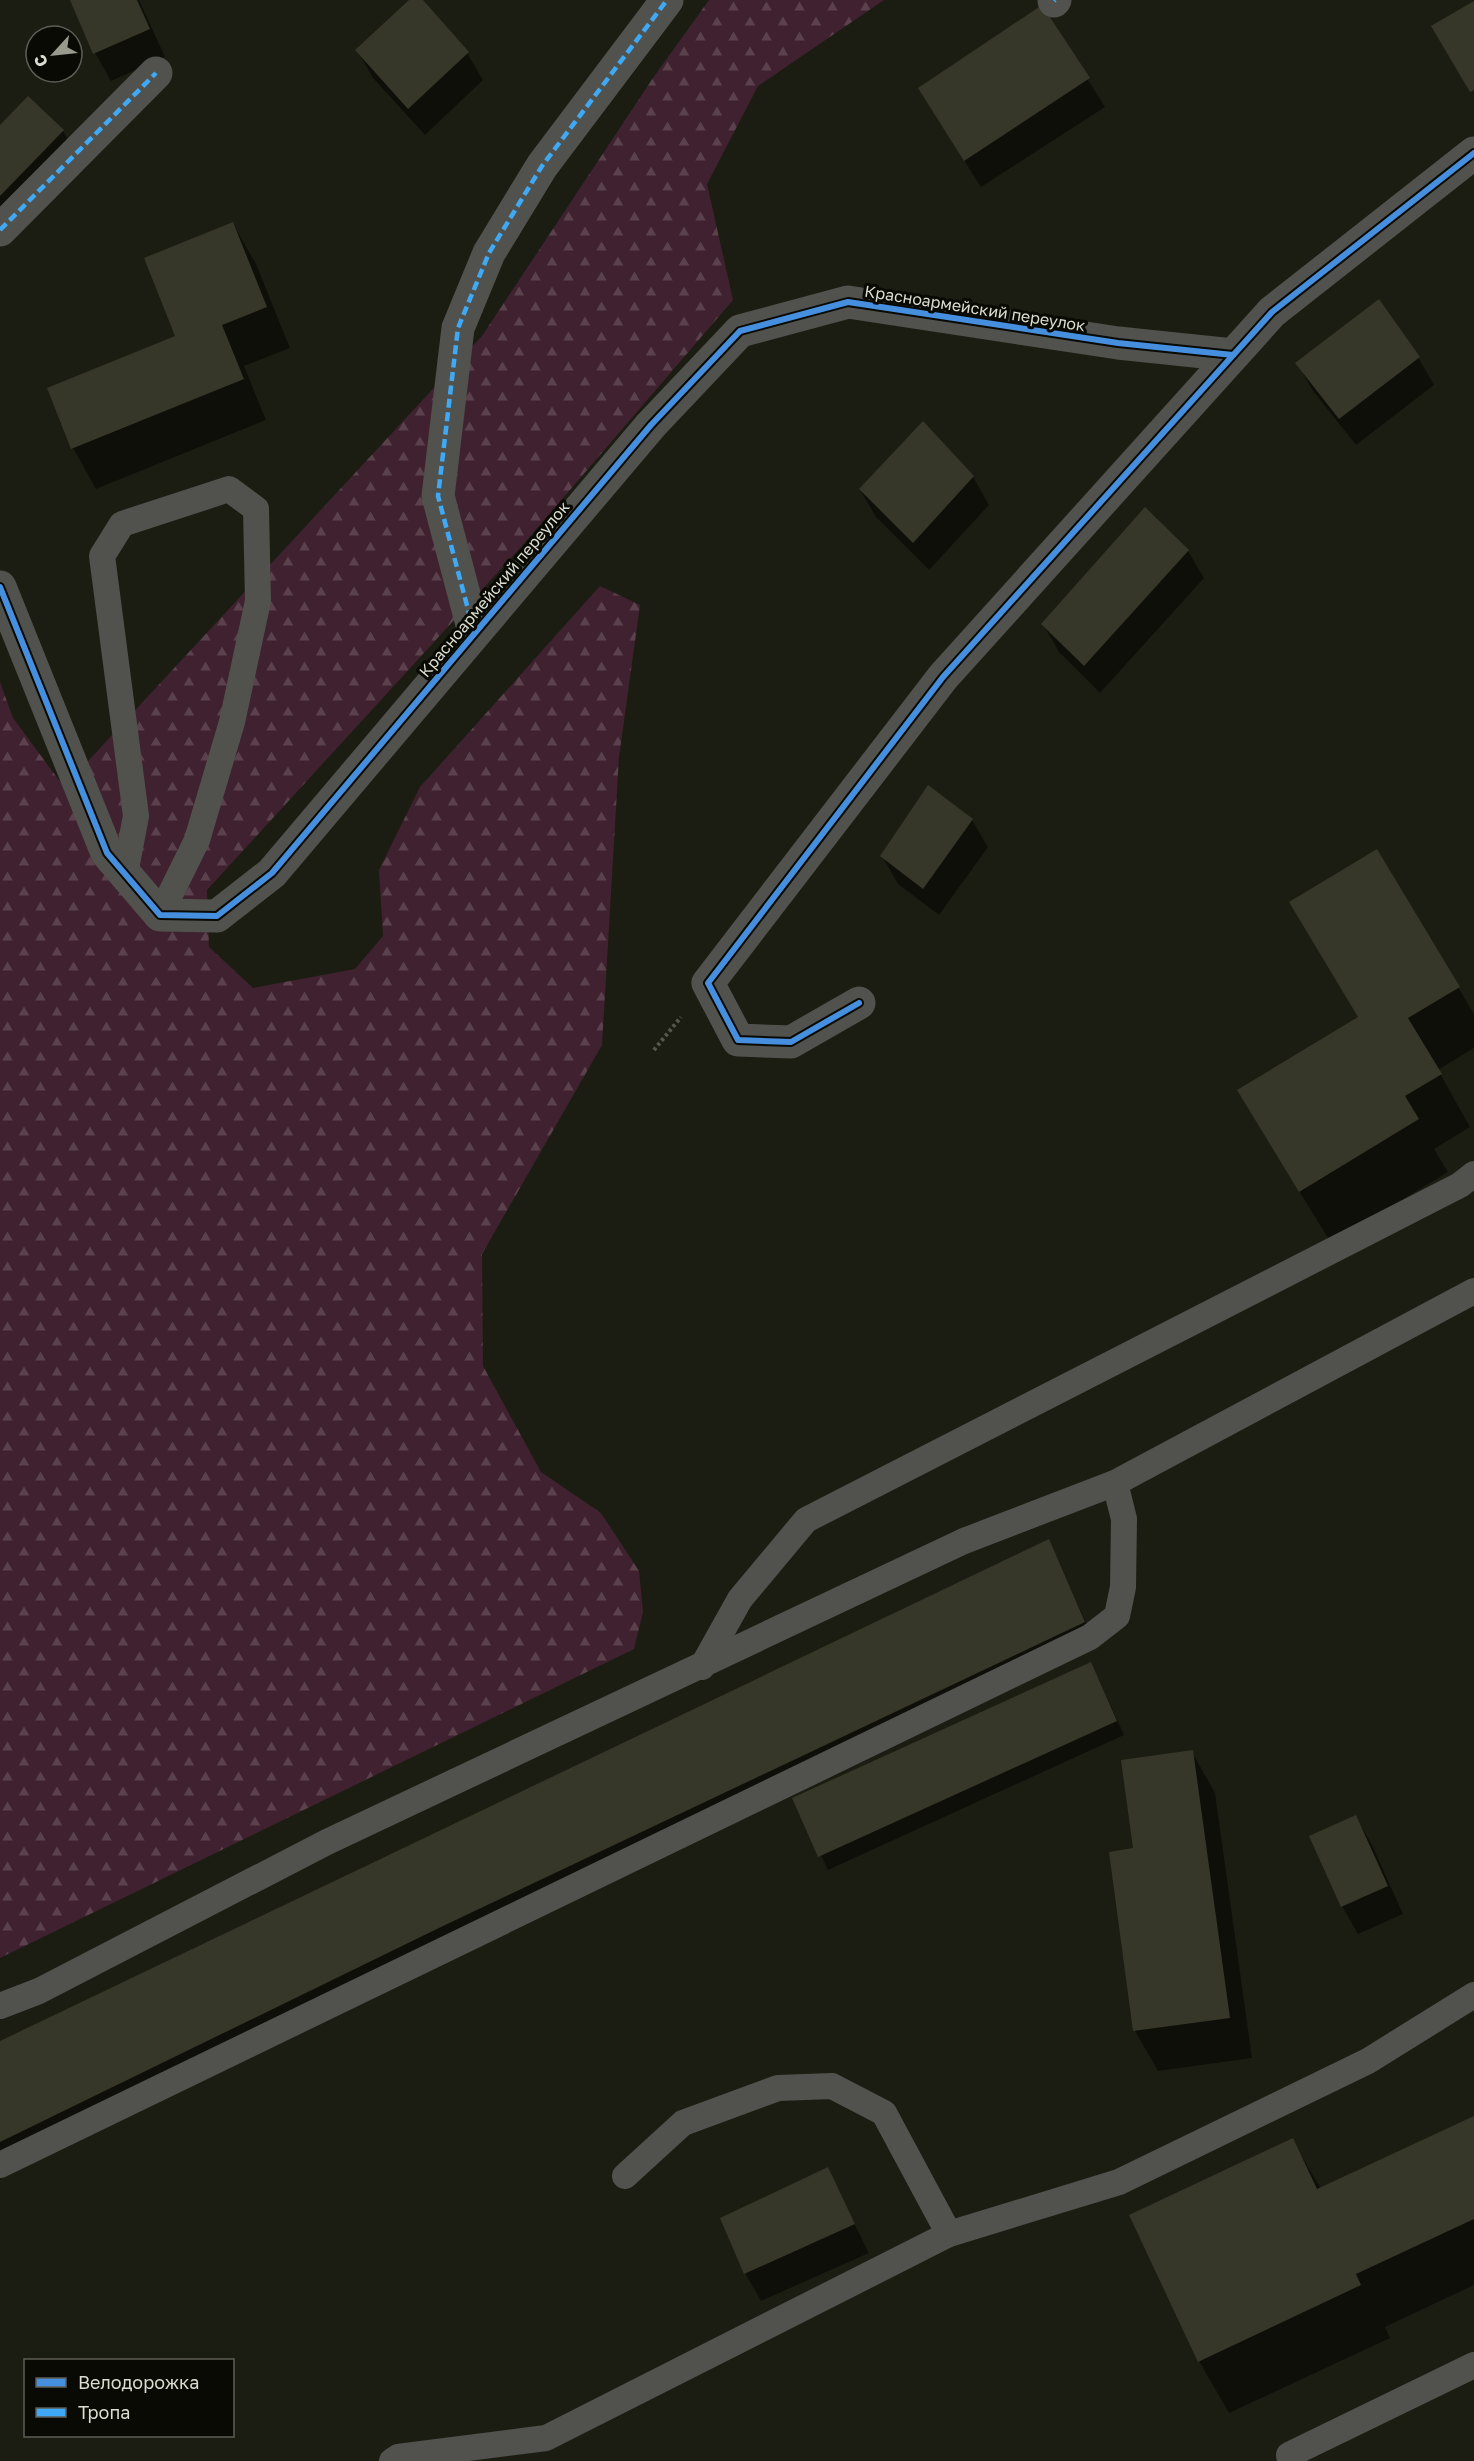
<svg xmlns="http://www.w3.org/2000/svg" width="1474" height="2461" viewBox="0 0 1474 2461" font-family="'Golos Text',sans-serif">
<style>
.forest{fill:url(#forest-firs)}
.shadow{fill:#0007}
.building{fill:#363728}
.lines{fill:none;stroke-linecap:round;stroke-linejoin:round}
.path{stroke:#565751;stroke-width:4;stroke-dasharray:3 3;stroke-linecap:butt}
.service{stroke:#51524d;stroke-width:26}
.minor{stroke:#51524d;stroke-width:33}
.quiet{stroke:#3fa9f5;stroke-width:4.5;stroke-dasharray:9 4.5;stroke-linecap:butt}
.cycleway-casing{stroke:#090a04;stroke-width:10}
.cycleway{stroke:#468fdf;stroke-width:6}
.labels{text-anchor:middle;dominant-baseline:central;stroke-width:6;stroke-linejoin:round;paint-order:stroke}
.street-label{font-size:16px;fill:#dbddd1;stroke:#090a04}
</style>
<defs>
<pattern id="forest-firs" width="22" height="20" patternUnits="userSpaceOnUse" patternTransform="scale(1.5)"><rect width="22" height="20" fill="#3f212f"/><path d="M5 1l3.5 6h-7zM16 11l3.5 6h-7z" fill="#5a414c"/></pattern>
</defs>
<rect width="100%" height="100%" fill="#1c1d12"/>
<path class="forest" d="M709 0H884L758 86 707 184 733 300 521 547 207 890 209 947 253 988 355 969 383 936 379 870 420 787 600 586 640 605 619 757 602 1045 482 1254 483 1366 541 1472 601 1513 639 1571 643 1612 634 1649 0 1958V682L13 718 64 787 482 336 653 78Z"/>
<g class="shadow">
<path d="M71 0H139L165 57 111 81 95 53Z"/>
<path d="M412 0H421L467 53 483 80 425 135 373 78 357 50Z"/>
<path d="M1042 7 1105 107 981 187 936 116Z"/>
<path d="M0 127 63 131 79 158 0 240Z"/>
<path d="M233 224 256 264 290 348 244 366 266 420 96 489 73 448 177 337Z"/>
<path d="M1418 357 1434 385 1356 445 1313 391 1297 363Z"/>
<path d="M973 477 989 505 929 570 876 517 860 490Z"/>
<path d="M1188 551 1204 578 1100 693 1059 652 1043 624Z"/>
<path d="M972 820 988 847 939 915 898 884 882 856Z"/>
<path d="M1291 903 1458 987 1474 1014V1048L1438 1070 1470 1127 1434 1149 1448 1172 1331 1243 1269 1142 1359 1018Z"/>
<path d="M1049 1541 1092 1636 0 2159V2043Z"/>
<path d="M1098 1678 1124 1735 828 1870 794 1799Z"/>
<path d="M1192 1752 1215 1793 1252 2058 1158 2071 1135 2031Z"/>
<path d="M1356 1817 1372 1845 1403 1914 1358 1934 1342 1906Z"/>
<path d="M1474 2118V2285L1385 2327 1390 2338 1229 2413 1199 2361 1292 2140 1321 2189Z"/>
<path d="M827 2169 869 2253 761 2301 745 2273Z"/>
</g>
<g class="building">
<path d="M70 0H137L150 29 93 54Z"/>
<path d="M409 0H423L469 52 408 109 355 50Z"/>
<path d="M1474 1V90L1470 92 1431 26Z"/>
<path d="M1042 5 1090 78 964 161 918 88Z"/>
<path d="M28 96 64 130 0 196V125Z"/>
<path d="M233 222 267 307 222 325 244 379 71 449 47 388 175 336 144 258Z"/>
<path d="M1379 299 1420 357 1339 419 1295 363Z"/>
<path d="M923 421 974 476 913 543 859 489Z"/>
<path d="M1145 507 1189 550 1084 666 1041 624Z"/>
<path d="M928 785 973 819 923 889 880 856Z"/>
<path d="M1377 849 1460 987 1408 1018 1442 1074 1405 1096 1419 1119 1299 1192 1237 1090 1358 1017 1289 902Z"/>
<path d="M1049 1539 1085 1622 443 1926 0 2142V2041Z"/>
<path d="M1091 1662 1117 1721 818 1857 792 1798Z"/>
<path d="M1193 1750 1230 2018 1133 2031 1109 1852 1133 1848 1121 1760Z"/>
<path d="M1356 1815 1388 1886 1341 1907 1309 1836Z"/>
<path d="M1474 2116V2219L1356 2274 1361 2285 1198 2362 1129 2215 1293 2138 1317 2189Z"/>
<path d="M828 2167 855 2224 744 2274 720 2218Z"/>
</g>
<g class="lines">
<path class="path" d="M654 1050 681 1017"/>
<g class="service">
<path d="M125 874 136 816 102 556 122 524 229 489 256 509 258 601 232 722 197 840 160 915"/>
<path d="M702 1667 740 1599 806 1520 1460 1185 1474 1174"/>
<path d="M0 2006 39 1991 327 1842 964 1541 1115 1483 1474 1291"/>
<path d="M0 2165 1090 1637 1117 1616 1123 1587 1124 1519 1115 1483"/>
<path d="M625 2176 683 2123 778 2088 832 2086 884 2113 949 2234"/>
<path d="M392 2461 398 2457 546 2438 949 2234 1119 2182 1368 2061 1474 1995"/>
<path d="M1290 2461 1289 2455 1474 2365"/>
</g>
<g class="minor">
<path d="M1054 1 1055 0"/>
<path d="M0 230 156 73"/>
<path d="M0 587 107 853 160 915 217 916 272 873 651 425 740 331 848 302 1118 343 1233 355"/>
<path d="M474 632 438 496 458 328 489 253 542 166 667 0"/>
<path d="M859 1003 791 1042 738 1040 708 983 943 677 1272 312 1474 153"/>
</g>
<g class="quiet">
<path d="M1054 1 1055 0"/>
<path d="M0 230 156 73"/>
<path d="M474 632 438 496 458 328 489 253 542 166 667 0"/>
</g>
<g class="cycleway-casing">
<g id="cycleway">
<path d="M0 587 107 853 160 915 217 916 272 873 651 425 740 331 848 302 1118 343 1233 355"/>
<path d="M859 1003 791 1042 738 1040 708 983 943 677 1272 312 1474 153"/>
</g>
</g>
<use href="#cycleway" class="cycleway"/>
</g>
<g class="labels">
<g class="street-label">
<text transform="translate(975 308) rotate(9)">Красноармейский переулок</text>
<text transform="translate(494 589) rotate(-50)">Красноармейский переулок</text>
</g>
</g>
<rect x="24" y="2359" width="210" height="78" fill="#090a04" stroke="#5d5e56" stroke-width="1.5"/>
<rect x="36" y="2378" width="30" height="9" fill="#468fdf" stroke="#5d5e56" stroke-width="1.5"/>
<text x="78" y="2389" font-size="18" fill="#dbddd1">Велодорожка</text>
<rect x="36" y="2408" width="30" height="9" fill="#3fa9f5" stroke="#5d5e56" stroke-width="1.5"/>
<text x="78" y="2419" font-size="18" fill="#dbddd1">Тропа</text>
<g transform="translate(54 54) rotate(243)"><circle r="28" fill="#090a04" stroke="#5d5e56" stroke-width="1.5"/>
<path d="M0-4.5L10 22L0 15L-10 22Z" fill="#989a8e"/>
<text y="-9" font-size="16" font-weight="bold" text-anchor="middle" fill="#dbddd1">С</text>
</g>
</svg>
